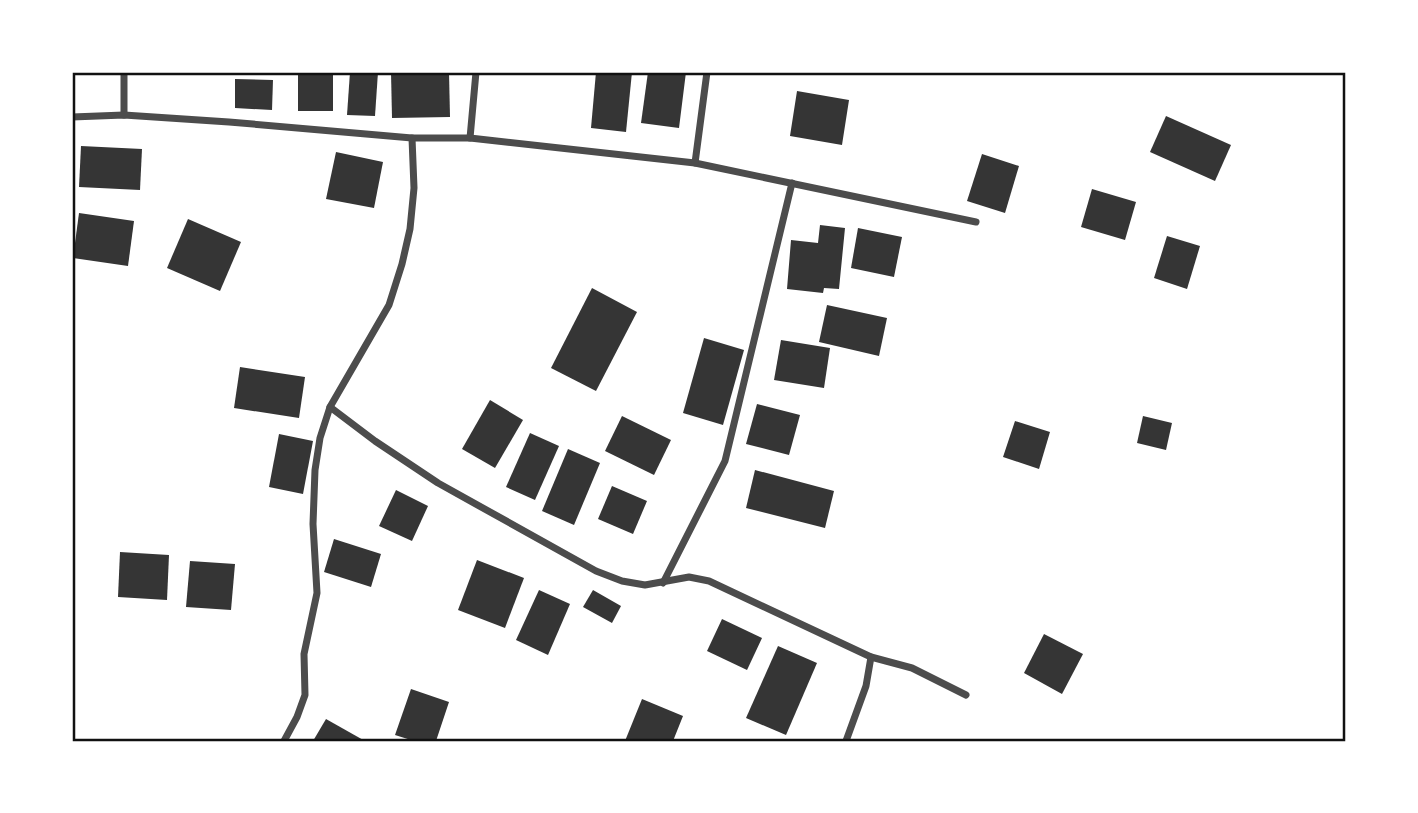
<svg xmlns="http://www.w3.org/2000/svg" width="1418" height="813" viewBox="0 0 1418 813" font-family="'DM Sans',sans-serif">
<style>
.building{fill:#353535}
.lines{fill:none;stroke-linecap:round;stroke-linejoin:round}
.minor{stroke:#4c4c4c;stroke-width:7}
.neatline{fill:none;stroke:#111;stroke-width:2.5}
</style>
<rect width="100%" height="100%" fill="#fff"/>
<g class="building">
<rect x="298" y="72" width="35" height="39"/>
<path d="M350 72H378L375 116 347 115Z"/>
<path d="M391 72H449L450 117 392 118Z"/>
<path d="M596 72H632L626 132 591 128Z"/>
<path d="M648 72H686L679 128 641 123Z"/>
<path d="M235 79 273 80 272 110 235 108Z"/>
<path d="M797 91 849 100 842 145 790 136Z"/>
<path d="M1166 116 1231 145 1215 181 1150 152Z"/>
<path d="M81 146 142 149 140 190 79 187Z"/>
<path d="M336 152 383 162 374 208 326 199Z"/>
<path d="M982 154 1019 166 1005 213 967 201Z"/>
<path d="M1092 189 1136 202 1125 240 1081 227Z"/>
<path d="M79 213 134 221 128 266 73 258Z"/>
<path d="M188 219 241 242 220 291 167 268Z"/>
<path d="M820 225 845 228 839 289 824 288 823 293 787 289 791 240 818 243Z"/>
<path d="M858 228 902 237 894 277 851 268Z"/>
<path d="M1167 236 1200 246 1187 289 1154 278Z"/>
<path d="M592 288 637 312 596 391 551 368Z"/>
<path d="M827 305 887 318 879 356 819 342Z"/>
<path d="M704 338 744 350 723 425 683 413Z"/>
<path d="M781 340 830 348 824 388 774 380Z"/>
<path d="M240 367 305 377 299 418 234 408Z"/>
<path d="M490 400 523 420 495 468 462 449Z"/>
<path d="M757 404 800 415 789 455 746 444Z"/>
<path d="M622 416 671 440 654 475 605 451Z"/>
<path d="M1143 416 1172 423 1166 450 1137 443Z"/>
<path d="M1015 421 1050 432 1039 469 1003 457Z"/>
<path d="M530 433 559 446 535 500 506 487Z"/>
<path d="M279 434 313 441 303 494 269 487Z"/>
<path d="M568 449 600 463 574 525 542 511Z"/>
<path d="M755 470 834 491 825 528 746 508Z"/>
<path d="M612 486 647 501 633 534 598 519Z"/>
<path d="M396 490 428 506 412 541 379 526Z"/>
<path d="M334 539 381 554 371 587 324 572Z"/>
<path d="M120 552 169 555 167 600 118 597Z"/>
<path d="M477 560 524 578 505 628 458 610Z"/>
<path d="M190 561 235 564 231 610 186 607Z"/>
<path d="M539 590 570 604 548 655 516 640Z"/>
<path d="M593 590 621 606 612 623 583 607Z"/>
<path d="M722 619 762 638 747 670 707 651Z"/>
<path d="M1044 634 1083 654 1062 694 1024 673Z"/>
<path d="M778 646 817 663 786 735 746 718Z"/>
<path d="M411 689 449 702 436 741H414L395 735Z"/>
<path d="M642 699 683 716 673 741H625Z"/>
<path d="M326 719 365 741H313Z"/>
</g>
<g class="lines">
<g class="minor">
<path d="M124 115V72"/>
<path d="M72 117 124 115 229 122 412 138H470L695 163 976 222"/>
<path d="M470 138 476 72"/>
<path d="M695 163 707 72"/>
<path d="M330 407 375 441 438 483 596 571 622 581 645 585 689 577 709 581 871 657 912 668 966 695"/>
<path d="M663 583 725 461 792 183"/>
<path d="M284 741 297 717 305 695 304 654 317 593 313 524 315 470 320 438 330 407 389 305 402 264 410 229 414 188 412 138"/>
<path d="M846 741 866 686 871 657"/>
</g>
</g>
<rect width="1418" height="813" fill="none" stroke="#ffffff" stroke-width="147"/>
<rect x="74" y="74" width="1270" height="666" class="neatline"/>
</svg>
